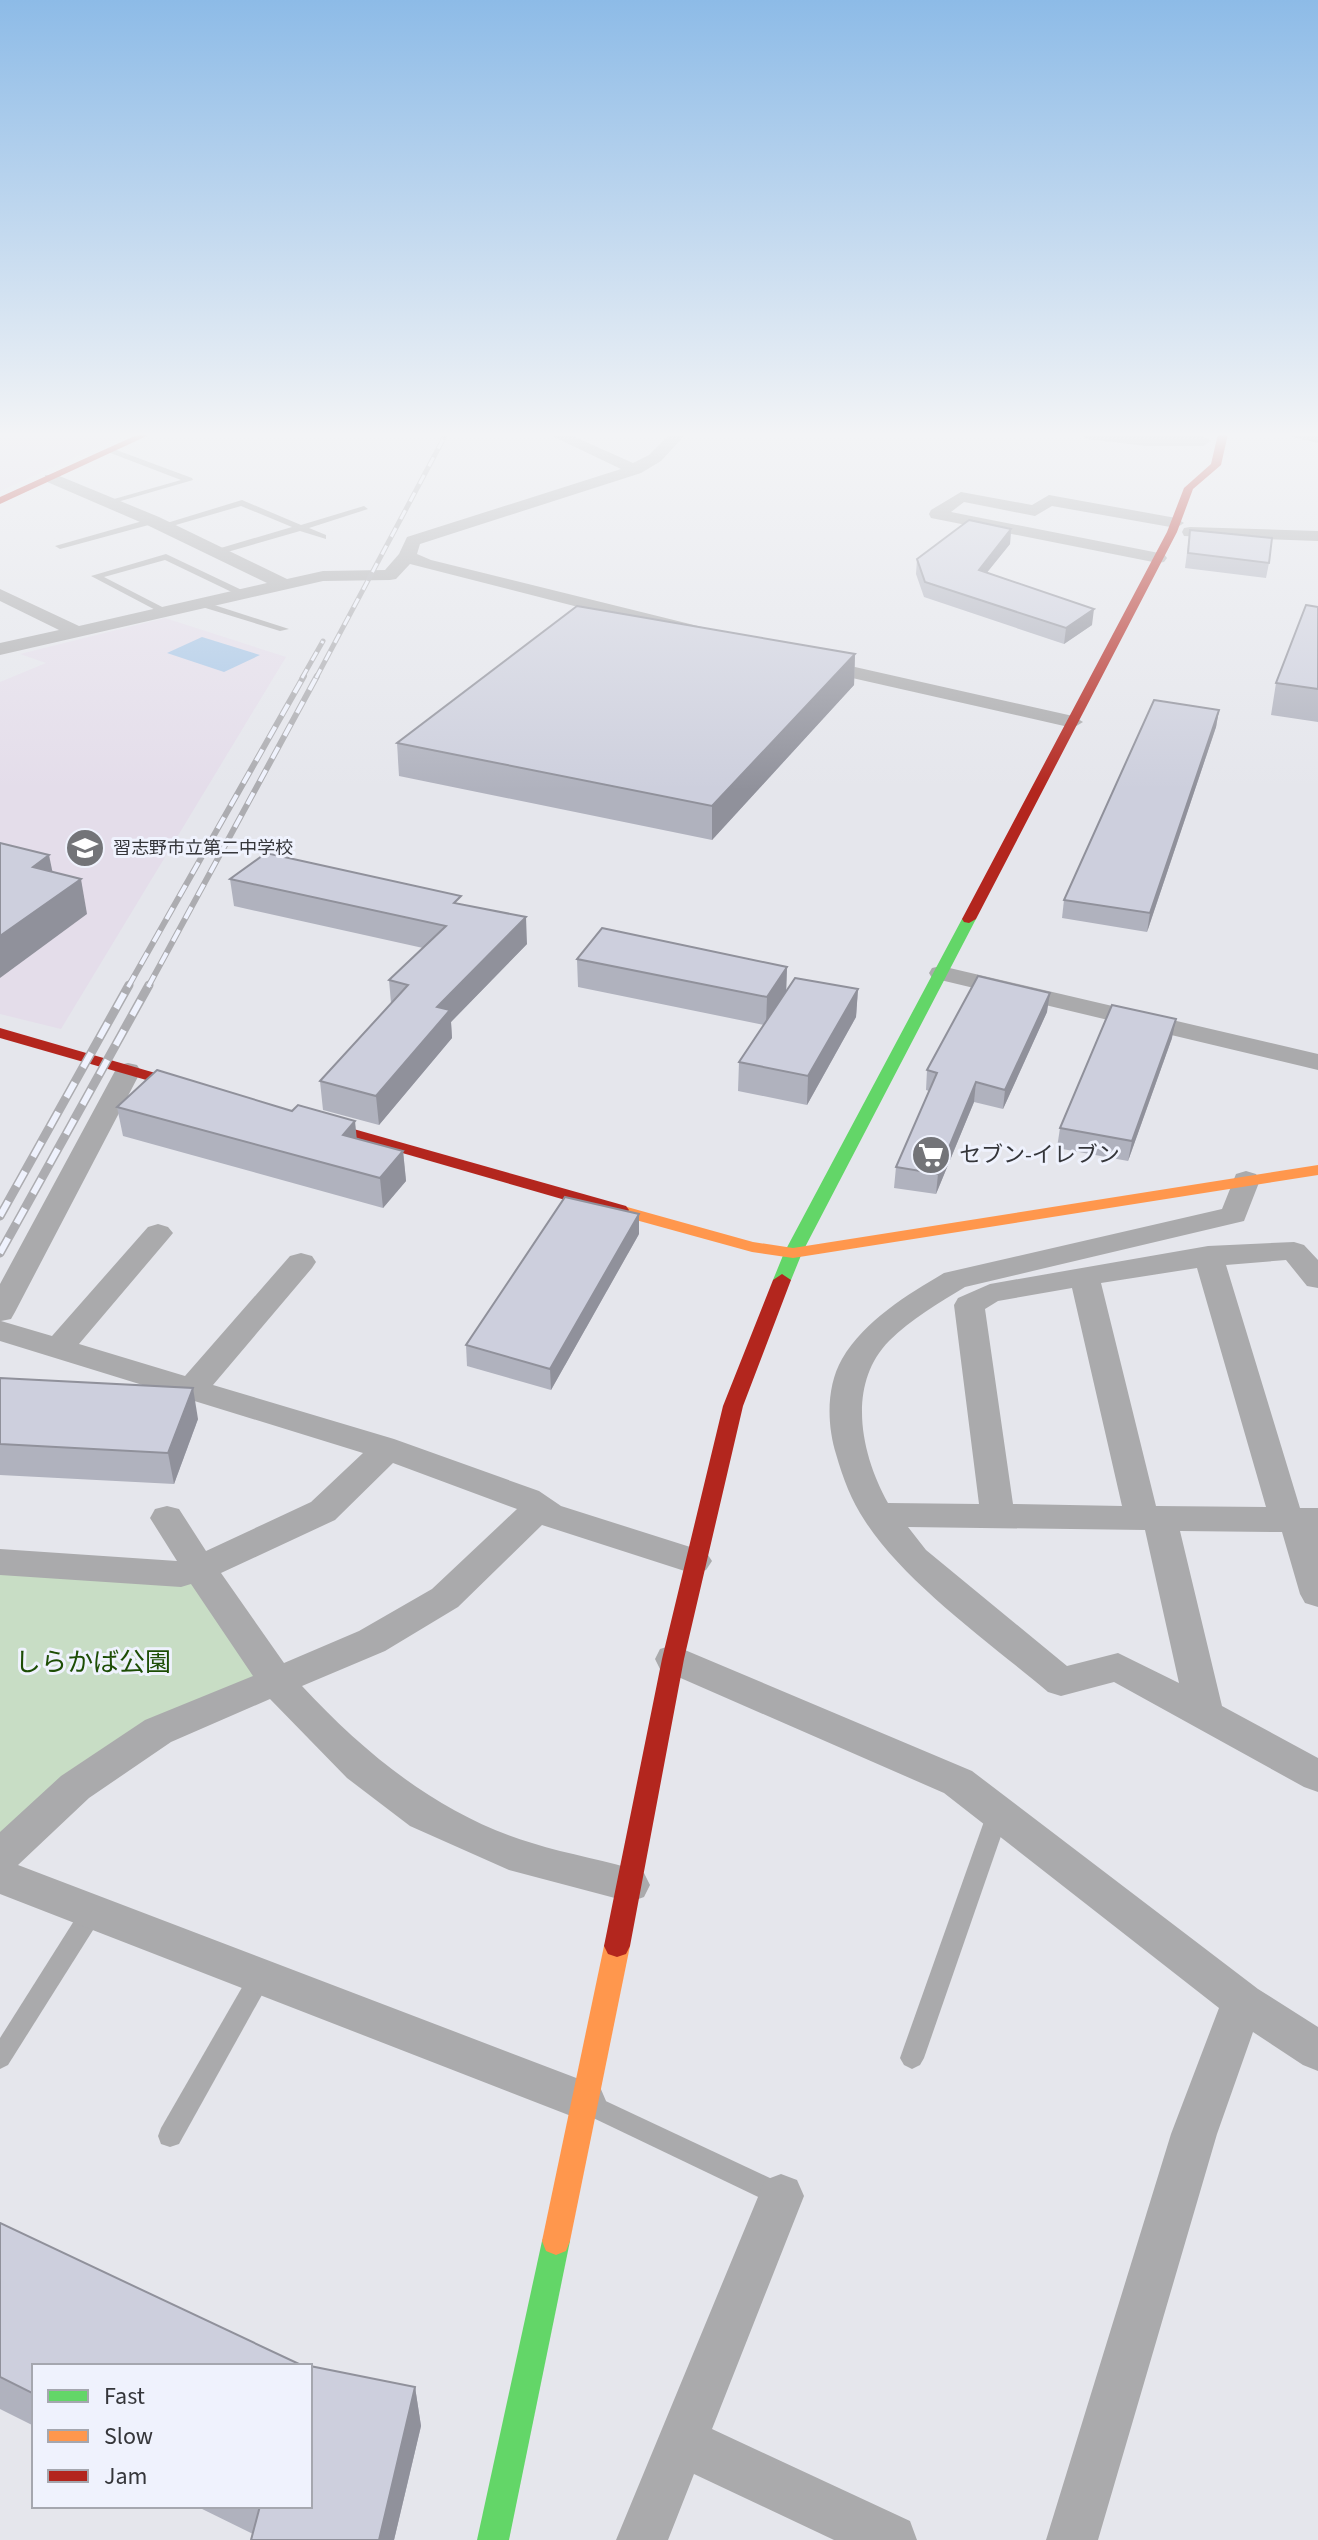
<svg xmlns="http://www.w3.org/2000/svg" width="1318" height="2540" viewBox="0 0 1318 2540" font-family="'Source Sans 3','Noto Sans JP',sans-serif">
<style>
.education{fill:#e4ddea}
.green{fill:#c8ddc5}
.water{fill:#a5c5e6}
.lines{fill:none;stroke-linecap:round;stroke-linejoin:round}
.lane{fill:#aaaaac;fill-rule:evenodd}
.street{fill:#aaaaac;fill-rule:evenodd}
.fast{fill:#63d668;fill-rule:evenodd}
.slow{fill:#ff974d;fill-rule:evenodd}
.jam{fill:#b3261e;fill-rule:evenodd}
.rail-far2-casing{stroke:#acacb0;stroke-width:5}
.rail-far1-casing{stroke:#acacb0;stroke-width:6}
.rail-casing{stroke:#acacb0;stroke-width:9}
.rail-far2{stroke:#eff2fd;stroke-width:3;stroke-dasharray:10;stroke-linecap:butt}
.rail-far1{stroke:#eff2fd;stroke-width:4;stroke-dasharray:13;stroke-linecap:butt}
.rail{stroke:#eff2fd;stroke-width:6;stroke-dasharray:17;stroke-linecap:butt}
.wall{fill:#b0b2be}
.shaded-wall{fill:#90919b}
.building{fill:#cdcfdd;stroke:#90919b;stroke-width:2}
.labels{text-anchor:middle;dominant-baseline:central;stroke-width:6;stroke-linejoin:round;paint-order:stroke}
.far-poi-label{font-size:18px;fill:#35363a;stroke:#eff2fd;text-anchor:start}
.poi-label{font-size:22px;fill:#35363a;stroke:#eff2fd;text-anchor:start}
.near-park-label{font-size:26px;fill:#1d4d05;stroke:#eff2fd}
</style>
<rect width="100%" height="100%" fill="#e5e6ec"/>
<g class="education">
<path d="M0 434H126L0 491Z"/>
<path d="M165 618 286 657 61 1029 0 1014V682L46 663 20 654Z"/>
</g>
<path class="green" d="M0 1566 195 1576 269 1679 0 1850Z"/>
<path class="water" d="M202 637 260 655 224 672 167 653Z"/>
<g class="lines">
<g class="lane">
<path d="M111 448 192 478 193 480 107 505V501L181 480 108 452Z"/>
<path d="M242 500 301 525 364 506 368 509 309 528 326 535V539L300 531 217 555 212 552 214 550 292 527 241 506 162 529 157 526Z"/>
<path d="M153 518 156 519V523L60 549 55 546Z"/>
<path d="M166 554 246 592 248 594 240 596 165 560 104 577 168 610 170 612 165 615 91 576Z"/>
<path d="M199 602H205L289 629 280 631 199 606Z"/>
<path d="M998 1804 1005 1807 1009 1813 924 2058 920 2065 912 2069 904 2065 900 2058 987 1813 991 1807Z"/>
<path d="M92 1903 100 1905 103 1912 100 1919 8 2065 0 2069V2038L84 1905Z"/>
<path d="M260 1967 268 1970 271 1977 268 1984 179 2144 170 2147 161 2144 158 2136 161 2128 252 1970Z"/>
<path d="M595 2096 789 2187 792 2195 789 2203 780 2207 771 2203 587 2115 583 2107 587 2099Z"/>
</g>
<g class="street">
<path d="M548 434H568L633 463 649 455 670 434H686L661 461 641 473 420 544 417 554 431 560 702 627 704 631 702 635 695 637 410 564 396 579 390 580 323 581 0 655V643L59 630 0 601V589L79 626 267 583 147 525 45 481V475H57L159 517 287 579 323 571 385 570 399 554 407 537 621 469Z"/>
<path d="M1080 434 1203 436 1211 441 1203 446H1146L1087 439Z"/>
<path d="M1290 434H1318V443L1292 437Z"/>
<path d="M961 492 1032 505 1049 495 1176 518 1184 523 1176 528 1052 506 1035 516 964 502 951 512 1164 554 1167 558 1164 562 1158 563 931 518 929 514 931 510Z"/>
<path d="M1190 527 1318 531V541L1184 536 1182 532 1184 528Z"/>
<path d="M815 658 1073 716 1083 722 1073 728 808 668 805 664 808 660Z"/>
<path d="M941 966 1318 1054V1070L932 978 929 973 932 968Z"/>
<path d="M128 1063 137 1065 141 1071 15 1312 11 1319 1 1321 52 1336 148 1227 158 1224 168 1227 173 1233 168 1239 79 1344 185 1376 290 1256 301 1253 312 1256 316 1262 312 1268 213 1385 394 1439 539 1491 561 1506 706 1552 712 1561 706 1570 694 1574 542 1525 458 1607 385 1651 302 1686C366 1755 441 1816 532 1843 569 1855 608 1860 644 1873L650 1885 644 1897 630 1902 509 1870 410 1826 347 1778 270 1699 171 1742 89 1798 18 1865 600 2087 606 2101 600 2115 584 2121 0 1894V1832L61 1776 145 1720 253 1676 191 1584 181 1587 0 1575V1549L177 1561 150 1518 155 1509 167 1506 179 1509 206 1551 311 1502 363 1453 0 1341V1284L115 1071 119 1065ZM393 1463 517 1509 432 1589 359 1631 284 1663 221 1573 335 1520Z"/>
<path d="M1246 1171 1256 1174 1260 1180 1244 1221 965 1287C939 1303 911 1319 889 1341 846 1385 861 1455 888 1503L979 1504 954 1305 958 1298 990 1284 1208 1246 1294 1242 1304 1245 1318 1260V1288L1307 1286 1286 1260 1226 1265 1300 1508H1318V1607L1305 1603 1300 1594 1282 1532 1180 1531 1222 1706 1318 1758V1792L1304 1787 1114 1682 1061 1696 1048 1692C990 1643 905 1583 865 1521 851 1500 843 1478 836 1454 827 1425 826 1387 842 1359 865 1320 907 1295 944 1273L1222 1209 1236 1174ZM1197 1268 1266 1507 1156 1506 1101 1283ZM1072 1288 1122 1506 1013 1504 985 1309 998 1301ZM908 1527 1145 1530 1179 1683 1118 1653 1067 1666 926 1550Z"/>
<path d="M673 1645 972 1771 1258 1989 1318 2027V2071L1303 2065 1253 2032 1217 2134 1098 2540H1046L1171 2134 1219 2008 944 1793 660 1669 655 1659 660 1649Z"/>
<path d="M781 2174 797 2180 804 2196 712 2429 910 2521 917 2540H834L694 2474 668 2540H616L765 2180Z"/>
</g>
<g class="fast">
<path d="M969 915 976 919 802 1253 791 1280 782 1286 776 1284 773 1280 784 1253 962 919Z"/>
<path d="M556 2227 566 2231 570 2241 509 2540H477L542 2241 546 2231Z"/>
</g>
<g class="slow">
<path d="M1318 1165V1175L793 1258 752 1252 614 1214 611 1210 620 1205 753 1242 793 1248Z"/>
<path d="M617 1935 626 1938 630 1946 570 2241 566 2251 556 2255 546 2251 542 2241 604 1946 608 1938Z"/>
</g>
<g class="jam">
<path d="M139 434H151L0 504V497Z"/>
<path d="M1218 434H1228L1221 465 1193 489 1177 532 976 919 969 923 964 922 962 919 1167 532 1184 488 1211 464Z"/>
<path d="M0 1028 214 1090 216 1093 214 1096H202L0 1038Z"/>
<path d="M297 1113 626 1206 629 1210 626 1214H614L291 1121 289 1118Z"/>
<path d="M782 1274 791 1280 743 1406 684 1659 630 1946 626 1954 617 1957 608 1954 604 1946 662 1659 723 1406 773 1280Z"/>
</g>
<g class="rail-far2-casing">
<g id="rail-far2">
<path d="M302 678 323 641"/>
<path d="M316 678 446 434"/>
</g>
</g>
<g class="rail-far1-casing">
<g id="rail-far1">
<path d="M128 987 304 676"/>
<path d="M148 987 317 676"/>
</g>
</g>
<g class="rail-casing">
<g id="rail">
<path d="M0 1216 129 985"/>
<path d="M0 1253 149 985"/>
</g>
</g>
<use href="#rail-far2" class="rail-far2"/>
<use href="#rail-far1" class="rail-far1"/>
<use href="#rail" class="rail"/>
</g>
<g class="wall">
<path d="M1011 529 1010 544 987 572 1092 625 1064 644 924 597 916 574 917 559Z"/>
<path d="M1190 530 1269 563 1266 578 1185 568Z"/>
<path d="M1318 607V722L1271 715 1276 683Z"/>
<path d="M855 654 854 685 712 840 399 776 397 743Z"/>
<path d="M1219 710 1216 727 1147 932 1062 918 1064 900Z"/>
<path d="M230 879 461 904 527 944 451 1022 452 1038 379 1125 323 1110 320 1081 391 1003 389 980 423 948 234 906Z"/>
<path d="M577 959 787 967 786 991 858 989 856 1017 807 1105 738 1091 739 1062 764 1025 578 987Z"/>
<path d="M1047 1012 1003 1109 974 1102 936 1194 894 1188 896 1167 929 1091 926 1090 927 1070Z"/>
<path d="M1172 1038 1128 1161 1057 1148 1060 1128Z"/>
<path d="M117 1107 356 1138 403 1151 406 1181 383 1208 123 1136Z"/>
<path d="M639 1234 551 1390 467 1366 466 1345Z"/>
<path d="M0 1378 198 1419 174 1484 0 1475Z"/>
<path d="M0 2223 299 2364 34 2366V2426L0 2409Z"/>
<path d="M310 2366 415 2387 421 2426 394 2540H251L253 2534 196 2506H310Z"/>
</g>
<g class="shaded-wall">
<path d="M1011 529 1010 544 977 585 979 570Z"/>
<path d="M1094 609 1092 625 1064 644 1066 628Z"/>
<path d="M855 654 854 685 712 840V806Z"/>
<path d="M1219 710 1216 727 1147 932 1150 913Z"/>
<path d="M49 855 56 889 33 867Z"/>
<path d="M81 879 87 914 0 978V936Z"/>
<path d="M526 917 527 944 451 1022 452 1038 379 1125 376 1096 437 1007Z"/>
<path d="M787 967 786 995 766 1025 767 997Z"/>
<path d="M858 989 856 1017 807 1105 808 1076Z"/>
<path d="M1050 993 1047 1012 1003 1109 1005 1090Z"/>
<path d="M1176 1019 1172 1038 1128 1161 1132 1141Z"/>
<path d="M976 1082 974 1102 936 1194 938 1174Z"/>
<path d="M355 1121 358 1151 343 1135Z"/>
<path d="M403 1151 406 1181 383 1208 380 1178Z"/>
<path d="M639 1214V1234L551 1390 550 1369Z"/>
<path d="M193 1388 198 1419 174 1484 168 1453Z"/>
<path d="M415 2387 421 2426 394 2540H379Z"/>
</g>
<g class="building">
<path d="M969 520 1011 529 979 570 1094 609 1066 628 925 582 917 559Z"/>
<path d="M1190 530 1272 538 1269 563 1188 553Z"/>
<path d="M1306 605 1318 607V689L1276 683Z"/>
<path d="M577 606 855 654 712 806 397 743Z"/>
<path d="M1154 700 1219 710 1150 913 1064 900Z"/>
<path d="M0 843 49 855 33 867 81 879 0 936Z"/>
<path d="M266 853 461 896 454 903 526 917 437 1007 450 1010 376 1096 320 1081 408 985 389 980 446 926 230 879Z"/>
<path d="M602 928 787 967 767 997 577 959Z"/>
<path d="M978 976 1050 993 1005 1090 976 1082 938 1174 896 1167 937 1073 927 1070Z"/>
<path d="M795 978 858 989 808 1076 739 1062Z"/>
<path d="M1112 1005 1176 1019 1132 1141 1060 1128Z"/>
<path d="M157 1070 292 1111 298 1105 355 1121 343 1135 403 1151 380 1178 117 1107Z"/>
<path d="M565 1197 639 1214 550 1369 466 1345Z"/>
<path d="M0 1378 193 1388 168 1453 0 1444Z"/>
<path d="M0 2223 299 2364 310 2366H34V2394L0 2377Z"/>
<path d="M310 2366 415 2387 379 2540H251L260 2506H310Z"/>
</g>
<linearGradient id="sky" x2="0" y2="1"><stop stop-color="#8dbbe7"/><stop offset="0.55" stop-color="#f3f4f6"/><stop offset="1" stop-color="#f3f4f6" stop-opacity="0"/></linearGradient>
<rect width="1318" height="790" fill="url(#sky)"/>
<defs>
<g id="school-disc" transform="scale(2)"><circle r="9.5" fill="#737478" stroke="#eff2fd"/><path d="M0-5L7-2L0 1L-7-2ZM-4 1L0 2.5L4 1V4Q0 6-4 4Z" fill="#fff"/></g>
<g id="supermarket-disc" transform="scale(2)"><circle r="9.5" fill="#737478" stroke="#eff2fd"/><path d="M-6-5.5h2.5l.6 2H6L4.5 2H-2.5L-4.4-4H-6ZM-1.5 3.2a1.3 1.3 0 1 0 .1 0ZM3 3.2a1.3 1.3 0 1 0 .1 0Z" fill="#fff"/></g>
</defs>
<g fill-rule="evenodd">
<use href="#school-disc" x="85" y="848"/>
<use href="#supermarket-disc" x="931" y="1155"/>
</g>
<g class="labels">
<g class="far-poi-label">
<text x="113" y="848">習志野市立第二中学校</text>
</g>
<g class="poi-label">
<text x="959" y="1155">セブン-イレブン</text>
</g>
<g class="near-park-label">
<text x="93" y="1662">しらかば公園</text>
</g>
</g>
<rect x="32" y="2364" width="280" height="144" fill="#eff2fd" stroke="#a5a7af" stroke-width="2"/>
<rect x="48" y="2390" width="40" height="12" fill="#63d668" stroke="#a5a7af" stroke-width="2"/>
<text x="104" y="2404" font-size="24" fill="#35363a">Fast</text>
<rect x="48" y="2430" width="40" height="12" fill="#ff974d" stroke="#a5a7af" stroke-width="2"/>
<text x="104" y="2444" font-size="24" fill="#35363a">Slow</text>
<rect x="48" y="2470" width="40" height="12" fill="#b3261e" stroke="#a5a7af" stroke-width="2"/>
<text x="104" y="2484" font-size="24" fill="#35363a">Jam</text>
</svg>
